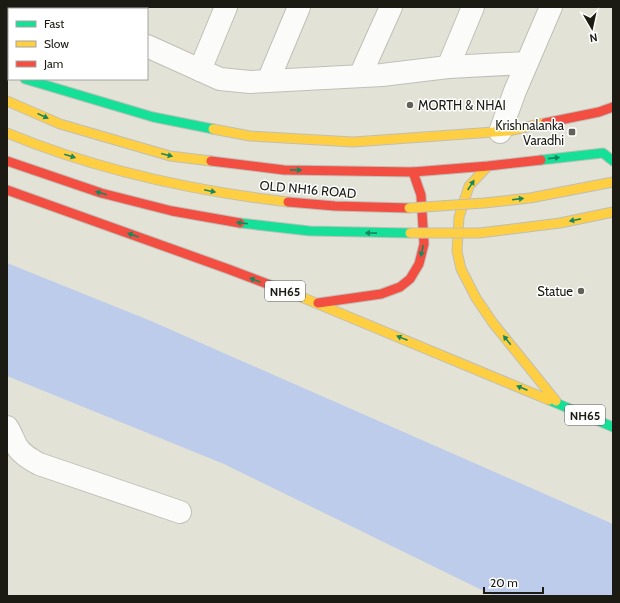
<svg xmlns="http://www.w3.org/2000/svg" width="620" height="603" viewBox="0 0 620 603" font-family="Cabin,sans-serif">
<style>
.water{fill:#bdccea}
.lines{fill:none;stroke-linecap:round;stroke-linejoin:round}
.street-casing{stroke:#c0bfb7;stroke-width:24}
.fast-casing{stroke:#c0bfb7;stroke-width:11}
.slow-casing{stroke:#c0bfb7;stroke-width:11}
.jam-casing{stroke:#c0bfb7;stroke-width:11}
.street{stroke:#fbfbf9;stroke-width:22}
.fast{stroke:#16e098;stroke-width:9}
.slow{stroke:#ffcf43;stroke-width:9}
.jam{stroke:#f24e42;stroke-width:9}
.slow-bridge-casing{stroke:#bebeb9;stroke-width:11;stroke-linecap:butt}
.slow-bridge{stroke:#ffcf43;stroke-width:9}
.oneway{fill:#18875d}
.poi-dot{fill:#616158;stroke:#fff;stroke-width:1.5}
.labels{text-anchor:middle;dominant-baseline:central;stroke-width:3;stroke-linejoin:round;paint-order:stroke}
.shield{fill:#fff;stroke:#5f5f5a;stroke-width:1}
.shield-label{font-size:12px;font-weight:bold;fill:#1b1b14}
.poi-label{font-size:13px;fill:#1b1b14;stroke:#fff;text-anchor:end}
.street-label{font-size:13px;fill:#1b1b14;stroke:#fff}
</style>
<rect width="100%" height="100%" fill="#e3e2d7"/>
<path class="water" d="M7 263 151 321 613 524V596H494L224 464 7 376Z"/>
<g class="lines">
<g class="street-casing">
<g id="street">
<path d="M40 7 46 9"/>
<path d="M135 9V7"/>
<path d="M147 46 220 79 250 82 382 75 448 67 527 63"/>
<path d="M448 67 473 7"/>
<path d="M200 70 226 7"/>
<path d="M360 76 391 7"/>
<path d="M268 81 299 7"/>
<path d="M500 132 515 91 551 7"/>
<path d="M7 427C11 433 13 439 16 445 21 454 30 459 39 464L180 512"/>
</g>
</g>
<g class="fast-casing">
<g id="fast">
<path d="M7 73 9 74"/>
<path d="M25 79 153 117 213 129"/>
<path d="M541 160 603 153 613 161"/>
<path d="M240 223 310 231 410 233"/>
<path d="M549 400 613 427"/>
</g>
</g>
<g class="slow-casing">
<g id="slow">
<path d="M7 101 60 124 170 156 211 161"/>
<path d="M213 129 250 136 353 142 508 131 545 123"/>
<path d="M7 133C94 169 195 191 288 202"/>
<path d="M488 166 469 186 459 217 457 251 461 269 476 298 493 323 556 401"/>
<path d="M294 294 549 400"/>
</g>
</g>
<g class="jam-casing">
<g id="jam">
<path d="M545 123 599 112 613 107"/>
<path d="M7 161 101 193 172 211 240 223"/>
<path d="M211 161 284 170 413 172 488 166 541 160"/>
<path d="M7 190 228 269 294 294"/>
<path d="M288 202 335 206 409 208"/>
<path d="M318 303 381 294 400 287 410 279 419 264 424 244 421 195 413 172"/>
</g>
</g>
<use href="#street" class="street"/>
<use href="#fast" class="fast"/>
<use href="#slow" class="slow"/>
<use href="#jam" class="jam"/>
<g class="slow-bridge-casing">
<g id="slow-bridge">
<path d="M409 208 484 203 530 198 613 182"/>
<path d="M410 233H479L560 223 613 212"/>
</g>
</g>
<use href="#slow-bridge" class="slow-bridge"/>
</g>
<defs><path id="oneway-solid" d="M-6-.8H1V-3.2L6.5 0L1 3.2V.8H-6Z"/></defs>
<g class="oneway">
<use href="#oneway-solid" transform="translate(43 116) rotate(24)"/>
<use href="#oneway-solid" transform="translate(167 155) rotate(14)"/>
<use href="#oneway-solid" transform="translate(70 156) rotate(17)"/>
<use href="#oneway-solid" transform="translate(554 158) rotate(-6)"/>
<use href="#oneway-solid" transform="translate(296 170) rotate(1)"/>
<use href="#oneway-solid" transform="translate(471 185) rotate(-57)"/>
<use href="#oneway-solid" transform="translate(210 191) rotate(12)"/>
<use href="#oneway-solid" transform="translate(101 193) rotate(-164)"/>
<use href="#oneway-solid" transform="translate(518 199) rotate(-7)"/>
<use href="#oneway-solid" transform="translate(575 220) rotate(169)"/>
<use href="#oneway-solid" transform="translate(242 223) rotate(-173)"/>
<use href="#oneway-solid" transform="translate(371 233) rotate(-179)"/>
<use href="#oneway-solid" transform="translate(133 235) rotate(-160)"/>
<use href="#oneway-solid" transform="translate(422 251) rotate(103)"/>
<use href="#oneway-solid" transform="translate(255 280) rotate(-159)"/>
<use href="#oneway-solid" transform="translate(402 338) rotate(-158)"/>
<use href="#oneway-solid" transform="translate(507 340) rotate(-129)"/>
<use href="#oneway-solid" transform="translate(522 388) rotate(-157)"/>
</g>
<g class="poi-dot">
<circle cx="410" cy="105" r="4"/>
<rect x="568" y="128" width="8" height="8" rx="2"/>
<circle cx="581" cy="291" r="4"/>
</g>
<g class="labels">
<g class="shield">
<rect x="265" y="281" width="40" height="20" rx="3"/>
<rect x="565" y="405" width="40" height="20" rx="3"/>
</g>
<g class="shield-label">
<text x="285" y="291">NH65</text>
<text x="585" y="415">NH65</text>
</g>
<g class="poi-label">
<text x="418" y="105" text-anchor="start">MORTH &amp; NHAI</text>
<text x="564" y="125">Krishnalanka<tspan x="564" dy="15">Varadhi</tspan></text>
<text x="573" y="291">Statue</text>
</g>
<g class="street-label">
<text transform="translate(308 189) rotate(5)">OLD NH16 ROAD</text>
</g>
</g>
<rect width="620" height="603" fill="none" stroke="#1b1b14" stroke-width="16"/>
<rect x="8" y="8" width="140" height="72" fill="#ffffff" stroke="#a4a4a1"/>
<rect x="16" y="21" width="20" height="6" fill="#16e098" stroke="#a4a4a1"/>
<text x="44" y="28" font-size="12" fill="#1b1b14">Fast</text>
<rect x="16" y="41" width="20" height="6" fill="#ffcf43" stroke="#a4a4a1"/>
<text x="44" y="48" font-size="12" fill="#1b1b14">Slow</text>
<rect x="16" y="61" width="20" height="6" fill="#f24e42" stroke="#a4a4a1"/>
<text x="44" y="68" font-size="12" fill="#1b1b14">Jam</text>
<g transform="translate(592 28) rotate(171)" stroke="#ffffff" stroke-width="3" paint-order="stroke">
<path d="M0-3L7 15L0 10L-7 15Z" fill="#1b1b14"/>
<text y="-6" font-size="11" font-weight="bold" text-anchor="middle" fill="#1b1b14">N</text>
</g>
<path d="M484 587v6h59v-6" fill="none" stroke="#1b1b14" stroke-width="2"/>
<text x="490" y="587" font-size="12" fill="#1b1b14" stroke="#ffffff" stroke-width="3" paint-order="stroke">20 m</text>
</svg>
